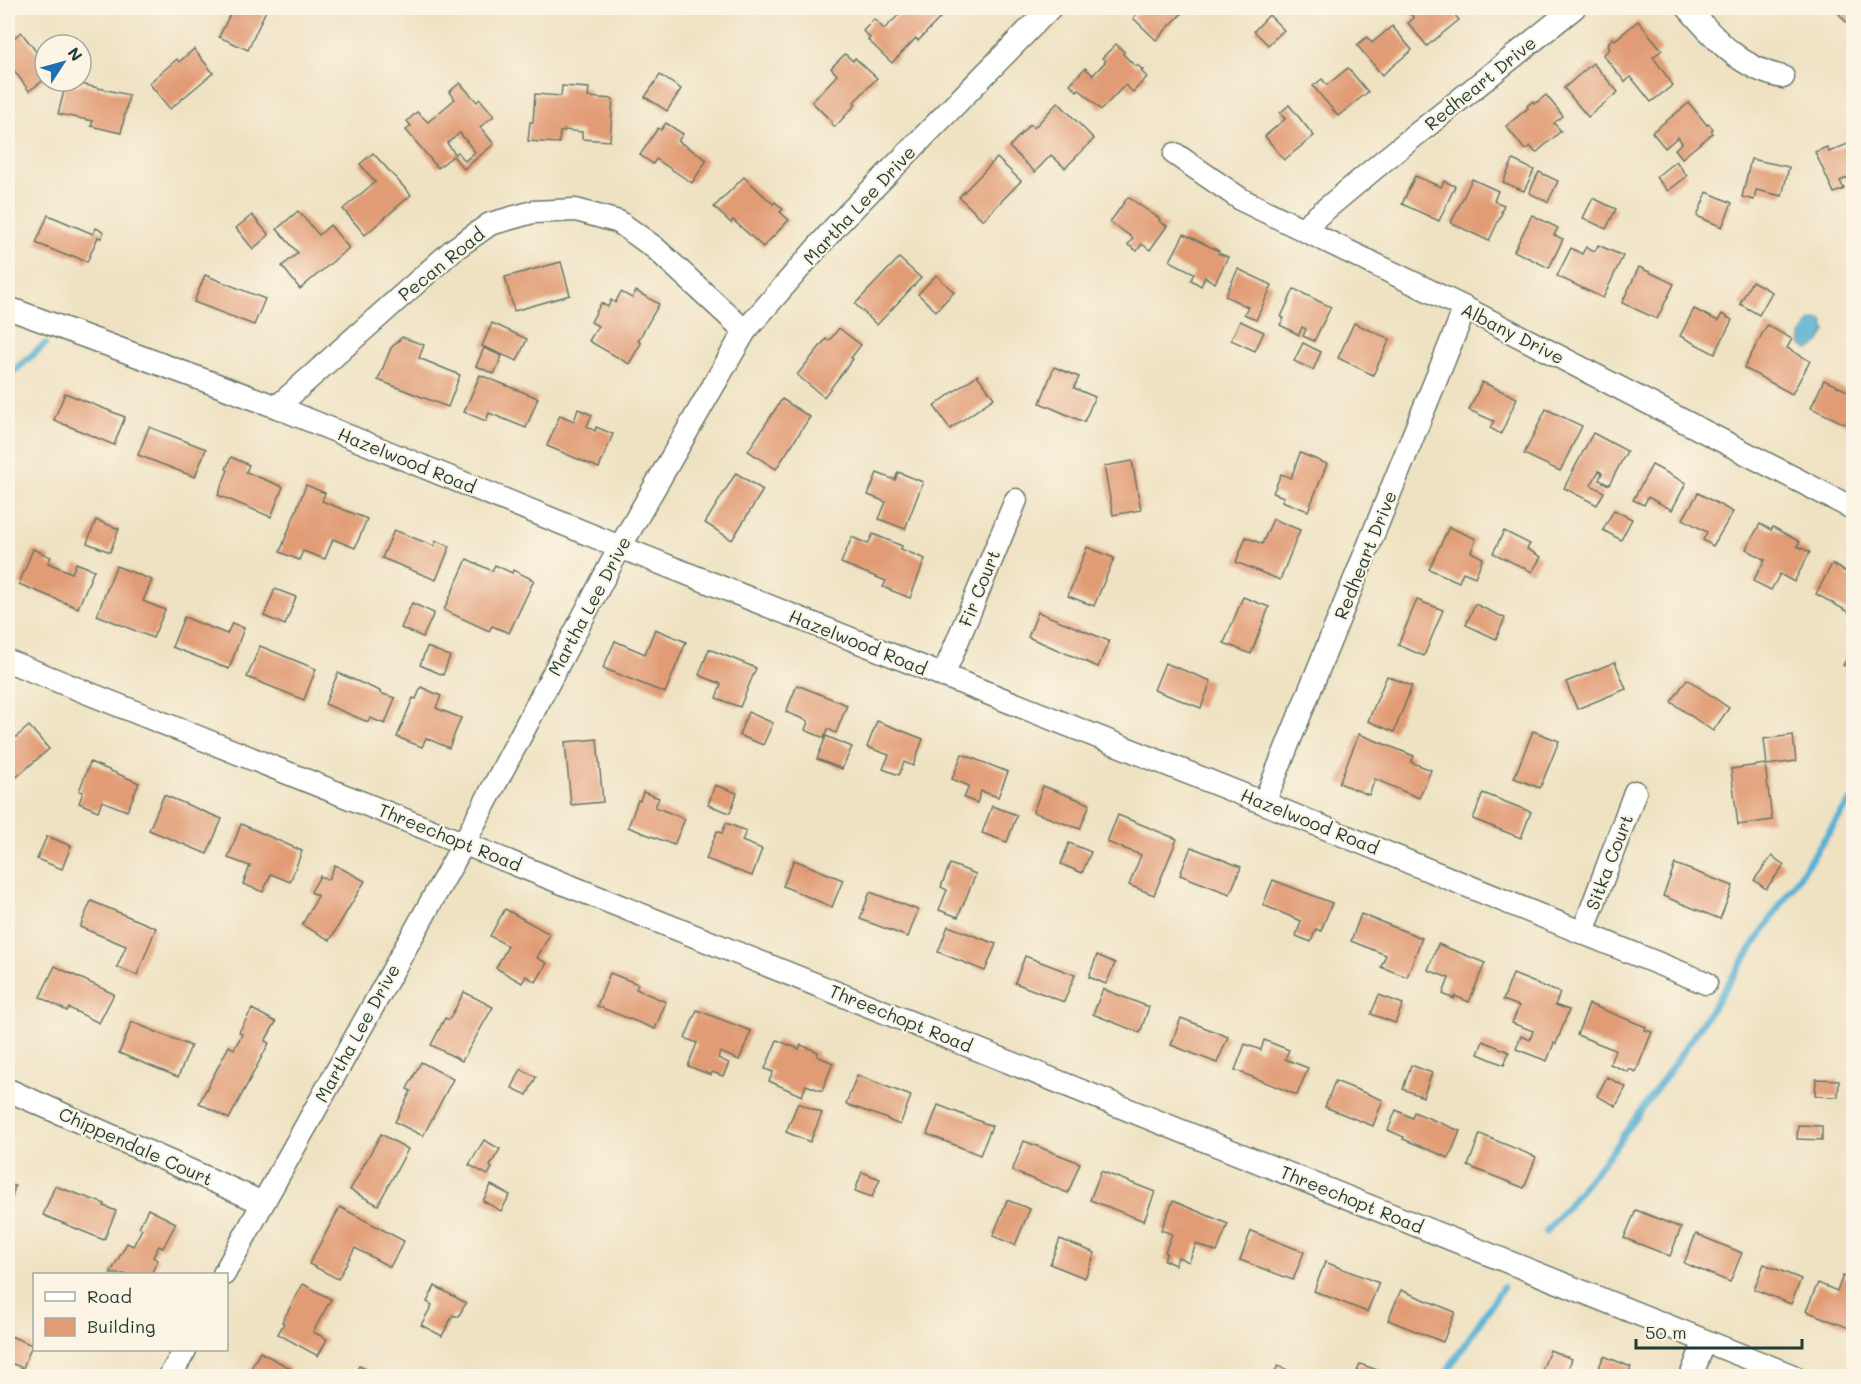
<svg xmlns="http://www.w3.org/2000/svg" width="1861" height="1384" viewBox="0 0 1861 1384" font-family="Mali,sans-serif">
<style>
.water{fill:#55b0d3;stroke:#3a7684;stroke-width:1.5}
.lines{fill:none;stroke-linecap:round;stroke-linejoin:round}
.stream{stroke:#55b0d3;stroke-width:7}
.building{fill:#e19b75;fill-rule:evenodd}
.street-casing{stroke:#687766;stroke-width:25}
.street{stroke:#fff;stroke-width:22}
.labels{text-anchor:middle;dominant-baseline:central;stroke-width:4.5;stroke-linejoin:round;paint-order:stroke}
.street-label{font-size:18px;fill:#1f3d34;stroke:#fcf5e5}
</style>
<rect width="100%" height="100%" fill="#fcf5e5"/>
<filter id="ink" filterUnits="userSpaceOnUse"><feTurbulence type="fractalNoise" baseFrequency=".0167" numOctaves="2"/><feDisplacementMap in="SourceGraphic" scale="12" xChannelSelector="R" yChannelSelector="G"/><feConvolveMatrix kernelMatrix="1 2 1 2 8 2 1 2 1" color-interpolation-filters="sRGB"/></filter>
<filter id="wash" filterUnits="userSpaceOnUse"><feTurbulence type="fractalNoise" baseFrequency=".008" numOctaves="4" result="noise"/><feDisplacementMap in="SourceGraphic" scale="24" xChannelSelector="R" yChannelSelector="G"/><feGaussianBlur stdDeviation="1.35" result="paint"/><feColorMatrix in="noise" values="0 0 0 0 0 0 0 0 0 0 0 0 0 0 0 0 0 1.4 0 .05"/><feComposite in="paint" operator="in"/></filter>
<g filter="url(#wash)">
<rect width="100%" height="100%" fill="#efe2c3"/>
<path class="water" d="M1817 319 1823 321 1826 331 1818 344 1809 350 1802 345 1801 336 1810 322Z"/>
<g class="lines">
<g class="stream">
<path d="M8 376 45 344"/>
<path d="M1546 1232 1613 1150 1678 1059 1843 811 1854 798"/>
<path d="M1444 1376 1503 1287"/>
</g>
</g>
<g id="blocks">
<g class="building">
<path d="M220 8H267L248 50 219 37 231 12Z"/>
<path d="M906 8H929L940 18 918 41 916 38 892 63 868 40 870 38 863 31 874 19 884 29Z"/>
<path d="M1143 8H1187L1156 40 1133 18Z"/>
<path d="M1408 8H1449L1459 20 1427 46 1408 23 1414 18 1406 9Z"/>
<path d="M1834 8H1854V17L1847 23Z"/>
<path d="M1269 15 1284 30 1268 45 1254 31Z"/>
<path d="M1638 21 1662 50 1653 57 1673 85 1651 102 1631 77 1625 82 1603 55 1610 49 1608 46 1610 45 1608 43 1613 38 1615 40Z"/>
<path d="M1392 26 1412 50 1382 75 1357 45 1367 37 1372 43Z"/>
<path d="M21 32 45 63V79L29 91 8 62V43Z"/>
<path d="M1116 44 1124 52 1123 54 1136 67 1137 65 1143 70 1141 71 1147 77 1133 92 1125 85 1101 110 1079 89 1077 91 1070 84 1085 68 1093 75 1106 61 1102 58Z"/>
<path d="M194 49 213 73 170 109 149 83 177 59 179 62Z"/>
<path d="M845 54 853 61 855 58 877 78 854 102 856 104 835 127 831 123 832 122 812 102 837 75 831 68Z"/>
<path d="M1593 63 1618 92 1588 117 1564 88Z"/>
<path d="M1348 68 1368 92 1338 116 1313 86 1322 79 1327 85Z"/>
<path d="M660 75 681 89 667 111 645 97Z"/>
<path d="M66 83 81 86V84L129 95 121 133 91 126 93 121 58 114Z"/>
<path d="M460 83 477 102 480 99 494 116 480 127 494 144 464 169 453 156 438 168 406 130 411 126 407 121 417 112 428 122 455 99 449 92ZM460 133 475 152 465 161 458 152 455 154 447 143Z"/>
<path d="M562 86 589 88 588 97 613 99 610 141 582 139V132L564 130V132H560L559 143 528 141 530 122H533L535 94 561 96Z"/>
<path d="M1546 95 1563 116 1554 123 1561 131 1536 153 1530 146 1525 150 1506 126 1528 108 1527 106 1533 101 1534 103 1537 102Z"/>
<path d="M1058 102 1094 139 1065 168 1051 155 1035 172 1009 147 1030 124 1034 128Z"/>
<path d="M1689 103 1707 125 1709 124 1713 129 1711 131 1713 133 1682 158 1675 149 1682 143 1678 137 1665 148 1652 132Z"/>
<path d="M1289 105 1314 136 1284 160 1265 136 1285 119 1280 113Z"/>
<path d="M666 123 683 134 678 141 707 160 692 183 656 159 653 164 640 155 658 128 661 130Z"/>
<path d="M1852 142 1854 175 1840 181 1844 189 1834 193 1815 152 1827 147 1829 152Z"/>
<path d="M373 153 411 195 365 235 343 209 375 182 360 164Z"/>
<path d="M997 158 1021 181 983 220 959 197Z"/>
<path d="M1751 159 1789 167 1782 196 1756 190 1754 200 1742 197Z"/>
<path d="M1513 160 1534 170 1524 191 1503 182Z"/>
<path d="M1676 161 1687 176 1668 191 1656 177Z"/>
<path d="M1539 172 1558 181 1548 202 1529 193Z"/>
<path d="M1415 176 1441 187 1444 181 1455 186 1439 221 1402 204Z"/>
<path d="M744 177 773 204 775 202 783 209 780 212 789 220 763 247 733 220 731 223 714 207Z"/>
<path d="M1472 179 1498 191 1494 201 1504 205 1501 212 1502 213 1489 241 1451 223Z"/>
<path d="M1707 192 1732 203 1722 227 1697 216Z"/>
<path d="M1128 197 1160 219 1159 221 1167 226 1150 250 1142 244 1137 251 1128 245 1133 238 1110 222Z"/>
<path d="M1593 198 1616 209 1606 229 1583 218Z"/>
<path d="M298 211 319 235 330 225 349 248 300 289 282 266 298 253 277 229Z"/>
<path d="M48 215 93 234 96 228 104 232 101 238 98 237 87 262 71 255 70 257 36 243Z"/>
<path d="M252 215 269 235 253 249 236 228Z"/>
<path d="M1532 215 1558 228 1554 235 1563 239 1549 268 1514 251Z"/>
<path d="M1184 234 1219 251 1218 253 1228 257 1215 283 1205 277 1201 286 1191 280 1194 273 1170 261Z"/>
<path d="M1598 245 1623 256 1603 298 1557 276 1571 248 1582 254 1586 247 1595 251Z"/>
<path d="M899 258 921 278 877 325 855 304Z"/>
<path d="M561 262 570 295 514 311 505 277Z"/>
<path d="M1639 267 1674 284 1657 319 1622 303Z"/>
<path d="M1238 269 1272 285 1256 320 1244 314 1248 307 1225 296Z"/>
<path d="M205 275 265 299 254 325 194 302Z"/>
<path d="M936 275 954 292 936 311 918 294Z"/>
<path d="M1752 281 1772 292 1759 315 1740 304Z"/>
<path d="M1294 289 1331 307 1314 341 1303 336 1306 329 1302 327 1299 335 1280 325 1284 318 1281 317Z"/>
<path d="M636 291 659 304 638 341 641 343 629 364 589 341 598 326 591 322 601 303 608 307 611 300 615 303 621 292 632 298Z"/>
<path d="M1694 309 1718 321 1722 314 1732 320 1715 354 1680 336Z"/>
<path d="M1240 321 1264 332 1255 351 1231 340Z"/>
<path d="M492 323 527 339 517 361 482 346Z"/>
<path d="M1354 323 1390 339 1373 375 1338 358Z"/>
<path d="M1767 325 1792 339 1787 348 1810 361 1792 394 1744 368Z"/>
<path d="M839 328 861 345 851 358 853 359 824 397 797 375 826 339 829 341Z"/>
<path d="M402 337 424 345 419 358 460 375 448 407 378 380 391 348Z"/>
<path d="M1303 343 1321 352 1313 370 1294 361Z"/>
<path d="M484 348 502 356 494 374 476 366Z"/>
<path d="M1054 367 1079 377 1074 388 1095 397 1084 422 1040 403Z"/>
<path d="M480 375 538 398 526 428 489 413 486 421 464 412Z"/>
<path d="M977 375 994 398 950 429 934 406Z"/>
<path d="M1824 380 1854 394V428L1811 408Z"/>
<path d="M1482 382 1517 398 1501 434 1490 428 1494 421 1469 410Z"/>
<path d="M65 393 125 417 114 445 54 420Z"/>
<path d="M782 399 810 417 776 469 748 451Z"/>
<path d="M578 409 592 415 587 426 589 428 595 431 596 427 613 434 599 468 547 446 560 415 574 421Z"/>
<path d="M1546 409 1582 426 1560 471 1524 454Z"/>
<path d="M149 427 206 449 195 477 138 455Z"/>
<path d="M1593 433 1627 451 1609 485 1599 480 1602 473 1599 471 1591 485 1604 492 1597 505 1564 488Z"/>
<path d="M1300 453 1327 464 1308 511 1282 501 1284 497 1273 493 1281 474 1291 478Z"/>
<path d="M231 457 249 465 246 472 283 487 271 517 218 495 228 470 226 469Z"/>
<path d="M1132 461 1141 510 1113 515 1104 466Z"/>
<path d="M1652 465 1686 483 1672 510 1648 497 1644 505 1633 500Z"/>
<path d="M898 472 923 482 905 529 879 519 886 502 868 495 877 473 895 480Z"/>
<path d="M736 473 763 490 732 540 705 523Z"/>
<path d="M306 485 325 493 322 501 367 519 355 548 333 539 325 559 303 551 299 560 280 552Z"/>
<path d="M1698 493 1733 512 1713 546 1703 540 1707 532 1683 519Z"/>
<path d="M1614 510 1632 519 1621 540 1603 530Z"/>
<path d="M1273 519 1300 530 1280 580 1236 562 1246 537 1262 544Z"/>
<path d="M96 520 119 529 110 552 87 543Z"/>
<path d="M1760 524 1771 530 1773 527 1800 542 1797 546 1810 552 1794 582 1780 574 1771 590 1753 581 1765 560 1746 549Z"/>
<path d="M1449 527 1476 539 1471 552 1483 558 1475 577 1463 572 1459 582 1429 569Z"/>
<path d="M394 530 434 546 436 541 450 546 436 580 382 558Z"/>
<path d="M1504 531 1530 544 1527 549 1541 557 1532 572 1493 553Z"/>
<path d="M873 534 902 546 901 549 925 559 910 598 883 587 886 581 841 563 852 537 868 544Z"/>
<path d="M1087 547 1114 558 1094 606 1068 596Z"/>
<path d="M33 549 51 557 48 563 72 573 76 563 94 570 78 608 19 584Z"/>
<path d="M467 559 492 571 495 565 512 573 513 570 534 580 509 633 492 626 489 631 444 610Z"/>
<path d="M1832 564 1848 573 1846 575 1854 579V615L1816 594Z"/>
<path d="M116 566 152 580 143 601 165 610 153 638 97 615Z"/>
<path d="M275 589 296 597 285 625 264 616Z"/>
<path d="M1243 597 1269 607 1251 654 1224 643Z"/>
<path d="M1417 600 1443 610 1424 656 1398 645Z"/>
<path d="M412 603 434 613 423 637 401 628Z"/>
<path d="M1475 604 1505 618 1496 639 1466 625Z"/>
<path d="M1038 612 1109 641 1098 667 1028 637Z"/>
<path d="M184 617 227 634 232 623 244 628 229 669 172 647Z"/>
<path d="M655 629 686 642 665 693 603 668 615 641 645 654Z"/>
<path d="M260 646 316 669 304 700 247 677Z"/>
<path d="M427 647 450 656 443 675 420 665Z"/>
<path d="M1854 647V671L1843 665Z"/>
<path d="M709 649 756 668 740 707 716 698 721 684 699 675Z"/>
<path d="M1615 662 1626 689 1577 709 1566 682Z"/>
<path d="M1165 663 1211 681 1201 708 1154 690Z"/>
<path d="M338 673 380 691V693L395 698 385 724 370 718 368 722 325 704Z"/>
<path d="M1387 676 1412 686 1394 732 1368 721Z"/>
<path d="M1687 679 1729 708 1713 731 1671 702Z"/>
<path d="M797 685 847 705 836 733 828 729 824 738 805 730 808 721 786 712Z"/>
<path d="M421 687 441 696 436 708 461 718 449 748 426 738 422 747 397 737 413 698 416 699Z"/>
<path d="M748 712 773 723 763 745 739 735Z"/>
<path d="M877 721 923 739 913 766 904 762 899 775 883 769 889 755 867 747Z"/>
<path d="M29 726 49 749 8 784V744Z"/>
<path d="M1533 731 1559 741 1540 788 1514 778Z"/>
<path d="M1359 734 1414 756 1411 762 1431 770 1419 798 1375 779 1369 795 1339 783Z"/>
<path d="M1793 735 1796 761 1767 765 1764 739Z"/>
<path d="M826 736 852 747 842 769 817 759Z"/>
<path d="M597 739 603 802 571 805 565 742Z"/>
<path d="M962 754 1008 772 998 797 981 791 977 803 964 798 969 786 952 779Z"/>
<path d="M90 762 139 783 127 811 102 801 98 811 79 803 83 792 79 791Z"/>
<path d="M1765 764 1772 820 1738 825 1731 769Z"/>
<path d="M715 785 737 793 730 813 708 805Z"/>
<path d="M1043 786 1090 804 1080 829 1033 812Z"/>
<path d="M643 792 659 798 655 807 685 819 674 845 628 827 638 800 640 801Z"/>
<path d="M1483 793 1531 812 1521 838 1473 819Z"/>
<path d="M164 795 222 819 207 854 149 830Z"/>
<path d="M992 806 1017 815 1007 842 982 833Z"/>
<path d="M1118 815 1177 839 1154 895 1129 885 1141 855 1107 842Z"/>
<path d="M726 823 746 831 742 841 762 849 752 876 706 859 717 831 722 833Z"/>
<path d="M241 824 302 851 290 882 271 874 263 892 243 884 250 866 228 858Z"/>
<path d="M47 836 71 846 62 869 37 859Z"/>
<path d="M1069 843 1091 852 1082 873 1061 864Z"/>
<path d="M1191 847 1241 867 1230 894 1180 875Z"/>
<path d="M1772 856 1784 865 1766 889 1754 880Z"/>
<path d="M794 860 843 880 832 907 783 886Z"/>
<path d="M950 864 976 874 958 917 939 910 947 890 941 887Z"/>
<path d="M1675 864 1733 886 1720 919 1663 896Z"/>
<path d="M335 865 365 881 330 940 302 925 318 896 311 892 320 876 328 880Z"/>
<path d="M1273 880 1332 903 1321 931 1316 929 1311 942 1296 936 1301 921 1263 905Z"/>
<path d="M870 892 918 910 908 937 860 919Z"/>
<path d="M91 901 156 928 137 975 117 967 126 946 80 927Z"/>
<path d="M505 909 550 934 537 958 547 963 536 982 526 976 522 983 496 968 508 946 490 936Z"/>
<path d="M1361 914 1422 938 1407 977 1381 967 1386 955 1351 941Z"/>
<path d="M948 926 996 944 985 971 938 952Z"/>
<path d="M1438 944 1485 963 1469 1002 1455 996 1454 999 1443 994 1449 978 1428 970Z"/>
<path d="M1097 955 1115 963 1106 984 1089 977Z"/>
<path d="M1025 956 1075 975 1064 1002 1015 983Z"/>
<path d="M55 966 114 994 99 1023 69 1008 67 1011 40 997Z"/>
<path d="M610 973 638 984 636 989 666 1002 655 1029 597 1006Z"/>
<path d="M1513 974 1560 993 1555 1005 1569 1010 1556 1044 1554 1043 1547 1061 1516 1049 1521 1036 1530 1040 1533 1031 1512 1023 1519 1006 1503 1000Z"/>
<path d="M1103 989 1149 1007 1140 1033 1093 1014Z"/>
<path d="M464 992 493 1007 462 1061 431 1045 445 1018 449 1020Z"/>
<path d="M1379 995 1403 1004 1395 1023 1371 1014Z"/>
<path d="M1589 1004 1646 1027 1645 1030 1652 1032 1636 1072 1629 1069 1628 1072 1610 1064 1615 1050 1577 1035Z"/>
<path d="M252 1009 276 1022 265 1041 269 1043 229 1119 199 1103 229 1046 234 1049 242 1034 239 1032Z"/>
<path d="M697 1010 751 1031 739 1060 720 1052 718 1058 729 1063 723 1076 712 1072 711 1075 688 1066 697 1043 685 1038Z"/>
<path d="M1181 1018 1228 1037 1217 1063 1171 1045Z"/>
<path d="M132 1022 191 1046 178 1077 119 1053Z"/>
<path d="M777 1040 799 1049 801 1045 818 1052 817 1056 833 1063 822 1091 806 1085 802 1096 769 1081 773 1072 765 1069Z"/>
<path d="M1264 1040 1289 1050 1285 1059 1308 1068 1297 1095 1235 1070 1245 1044 1261 1050Z"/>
<path d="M1483 1041 1509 1052 1504 1065 1478 1054Z"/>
<path d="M421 1062 453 1079 423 1136 395 1122 411 1091 407 1089Z"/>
<path d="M1411 1065 1432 1073 1423 1097 1403 1089Z"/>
<path d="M521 1069 536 1077 527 1095 512 1088Z"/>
<path d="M857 1075 911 1096 900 1125 888 1120V1119L846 1104Z"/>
<path d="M1607 1077 1626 1087 1616 1106 1597 1096Z"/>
<path d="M1816 1079 1839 1080 1838 1097 1815 1096Z"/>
<path d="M1335 1081 1383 1100 1373 1126 1325 1107Z"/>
<path d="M798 1103 822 1113 810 1142 786 1132Z"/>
<path d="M938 1105 992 1126 980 1155 927 1134Z"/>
<path d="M1396 1110 1412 1118 1414 1112 1460 1131 1449 1158 1403 1139 1404 1137 1388 1130Z"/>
<path d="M1798 1125 1822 1126V1140L1797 1139Z"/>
<path d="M381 1134 408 1149 378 1205 350 1190Z"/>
<path d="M1480 1134 1536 1157 1524 1188 1468 1166Z"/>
<path d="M484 1140 500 1149 490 1166 492 1168 488 1175 469 1165Z"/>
<path d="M1024 1141 1080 1163 1068 1193 1012 1171Z"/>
<path d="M1101 1171 1155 1192 1144 1221 1090 1200Z"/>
<path d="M862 1172 880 1179 872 1197 855 1191Z"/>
<path d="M8 1185 15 1186 8 1212Z"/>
<path d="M491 1185 510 1195 501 1211 483 1201Z"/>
<path d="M55 1186 105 1204 104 1206 116 1211 104 1240 43 1215Z"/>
<path d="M1007 1200 1030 1209 1015 1245 993 1236Z"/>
<path d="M1173 1201 1228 1224 1217 1252 1196 1244 1189 1262 1178 1257 1175 1265 1164 1260 1167 1253 1165 1252 1172 1234 1161 1230Z"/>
<path d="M340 1207 404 1241 390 1267 355 1248 338 1279 309 1264Z"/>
<path d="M148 1209 176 1223 163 1248 159 1246 153 1257 158 1260 151 1274H110L127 1243 133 1246 142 1229 139 1227Z"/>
<path d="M1636 1210 1681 1228 1670 1256 1624 1238Z"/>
<path d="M1251 1231 1304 1252 1293 1280 1240 1260Z"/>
<path d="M1696 1234 1742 1253 1730 1282 1684 1263Z"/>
<path d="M1060 1239 1095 1253 1085 1278 1050 1264Z"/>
<path d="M1325 1262 1379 1283 1367 1312 1314 1291Z"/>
<path d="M1764 1264 1801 1279 1791 1304 1754 1289Z"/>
<path d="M1843 1276 1854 1280V1330L1806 1311 1818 1283 1837 1291Z"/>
<path d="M303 1284 331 1299 313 1332 327 1339 318 1356 278 1334 284 1323 282 1322Z"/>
<path d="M435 1286 466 1303 458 1317 453 1315 442 1336 421 1325 432 1305 427 1302Z"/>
<path d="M1401 1290 1455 1312 1443 1342 1388 1320Z"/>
<path d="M8 1335 32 1345 23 1368 8 1362Z"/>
<path d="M1550 1350 1572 1359 1565 1376H1551L1541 1373Z"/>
<path d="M260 1352 290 1368 286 1376H247Z"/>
<path d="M1604 1356 1631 1367 1627 1376H1595Z"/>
<path d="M1360 1364 1380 1371 1378 1376H1355Z"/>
<path d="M359 1366 380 1376H354Z"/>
<path d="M1278 1366 1300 1376H1272Z"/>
</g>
</g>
</g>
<g filter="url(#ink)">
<use href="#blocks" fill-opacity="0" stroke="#687766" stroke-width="1.5"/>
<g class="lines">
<g class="street-casing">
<g id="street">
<path d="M1688 8C1715 39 1741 69 1783 77"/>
<path d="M1175 154 1242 200 1465 308 1854 509"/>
<path d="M1303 228 1387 158 1574 8"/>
<path d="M8 308 277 407 620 547 1264 803 1706 983"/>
<path d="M277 407 453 250 490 224 533 212 576 210 619 222 655 248 745 331"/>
<path d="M8 661 1793 1376"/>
<path d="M943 676 1016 500"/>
<path d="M1264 803 1465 308"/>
<path d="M1583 932 1635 792"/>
<path d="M8 1090 263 1203"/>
<path d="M224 1274 263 1203 464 843 620 547 745 331 836 226 1050 8"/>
<path d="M170 1376 185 1350"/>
<path d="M1691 1376 1705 1341"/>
</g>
</g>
<use href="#street" class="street"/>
</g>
</g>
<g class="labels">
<g class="street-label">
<text transform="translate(1480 83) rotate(-39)">Redheart Drive</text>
<text transform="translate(859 205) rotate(-47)">Martha Lee Drive</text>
<text transform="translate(441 264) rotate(-39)">Pecan Road</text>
<text transform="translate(1513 333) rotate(27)">Albany Drive</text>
<text transform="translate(407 460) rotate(22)">Hazelwood Road</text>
<text transform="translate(1365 555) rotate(-68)">Redheart Drive</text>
<text transform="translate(979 588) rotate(-68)">Fir Court</text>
<text transform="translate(589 606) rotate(-62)">Martha Lee Drive</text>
<text transform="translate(858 642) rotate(22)">Hazelwood Road</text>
<text transform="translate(1310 821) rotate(22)">Hazelwood Road</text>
<text transform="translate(450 837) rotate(22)">Threechopt Road</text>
<text transform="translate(1609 862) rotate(-69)">Sitka Court</text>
<text transform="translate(901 1018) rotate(22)">Threechopt Road</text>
<text transform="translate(357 1033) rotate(-61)">Martha Lee Drive</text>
<text transform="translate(136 1146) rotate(24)">Chippendale Court</text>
<text transform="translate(1352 1199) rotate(22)">Threechopt Road</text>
</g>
</g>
<rect width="1861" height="1384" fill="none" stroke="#fcf5e5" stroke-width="30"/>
<rect x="33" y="1273" width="195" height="78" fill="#fcf5e5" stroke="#a4ab9e" stroke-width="1.5"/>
<rect x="45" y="1292" width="30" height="9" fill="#ffffff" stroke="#a4ab9e" stroke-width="1.5"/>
<text x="87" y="1303" font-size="18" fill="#1f3d34">Road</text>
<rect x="45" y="1318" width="30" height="18" fill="#e19b75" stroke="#a4ab9e" stroke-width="1.5"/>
<text x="87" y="1333" font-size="18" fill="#1f3d34">Building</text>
<g transform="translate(63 63) rotate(54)"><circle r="28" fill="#fcf5e5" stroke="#a4ab9e" stroke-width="1.5"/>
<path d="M0-4.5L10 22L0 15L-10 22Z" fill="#1f6fb2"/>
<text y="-9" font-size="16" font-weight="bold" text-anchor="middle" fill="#1f3d34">N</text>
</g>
<path d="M1636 1339v9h166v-9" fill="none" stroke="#1f3d34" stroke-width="3"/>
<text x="1645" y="1339" font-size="18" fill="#1f3d34" stroke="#fcf5e5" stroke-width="4.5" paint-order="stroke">50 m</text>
</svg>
